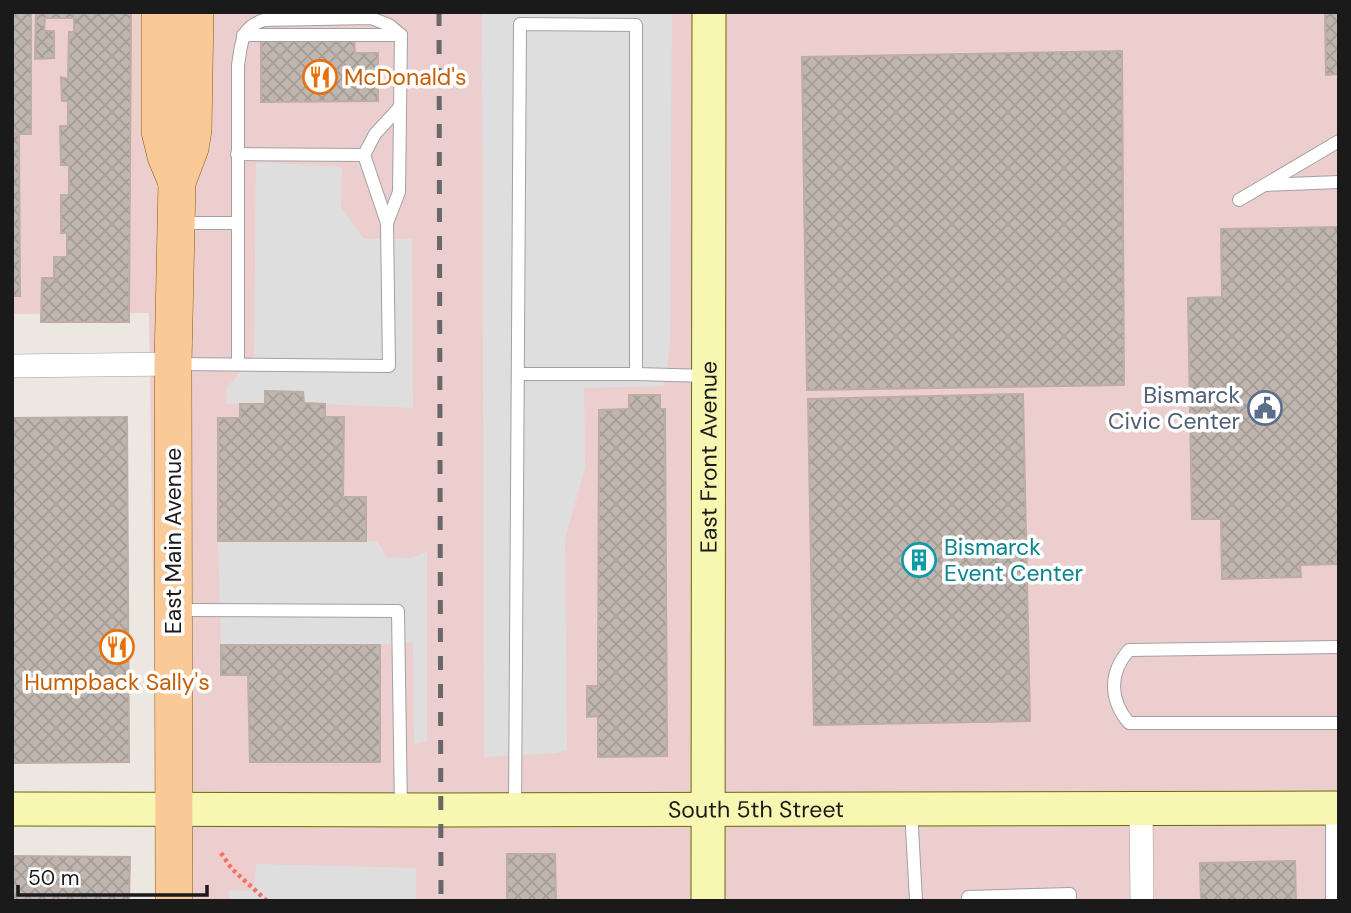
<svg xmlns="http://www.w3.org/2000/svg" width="1351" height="913" viewBox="0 0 1351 913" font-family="'DM Sans',sans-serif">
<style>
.commercial{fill:#edcecf}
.parking{fill:#dedede}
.building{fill:url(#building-cross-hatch);stroke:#bdada3;stroke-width:2}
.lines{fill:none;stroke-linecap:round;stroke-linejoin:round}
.lane-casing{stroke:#a1a1a1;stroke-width:14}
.street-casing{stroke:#a1a1a1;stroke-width:24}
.secondary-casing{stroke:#666c07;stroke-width:35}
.primary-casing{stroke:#8e5903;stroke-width:38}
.path{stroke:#f66e66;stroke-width:4.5;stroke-dasharray:3.5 3.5;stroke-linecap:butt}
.lane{stroke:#fff;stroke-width:12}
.street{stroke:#fff;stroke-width:23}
.secondary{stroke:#f7f7b2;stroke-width:33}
.primary{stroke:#f9ca97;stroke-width:37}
.rail{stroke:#686868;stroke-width:5;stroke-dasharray:14 14;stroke-linecap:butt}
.labels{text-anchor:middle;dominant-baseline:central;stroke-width:7;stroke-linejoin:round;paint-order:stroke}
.food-label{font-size:23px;fill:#c56008;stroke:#fff;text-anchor:start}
.service-label{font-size:23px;fill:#4e5e75;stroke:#fff;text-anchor:end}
.street-label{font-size:23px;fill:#1a1a1a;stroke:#fff}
.culture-label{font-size:23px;fill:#0d838f;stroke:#fff;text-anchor:start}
</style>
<defs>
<pattern id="building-cross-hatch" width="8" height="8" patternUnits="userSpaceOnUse" patternTransform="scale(1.75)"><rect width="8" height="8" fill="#c0b6af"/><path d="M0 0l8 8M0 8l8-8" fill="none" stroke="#a49c96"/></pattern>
</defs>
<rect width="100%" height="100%" fill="#ece7e0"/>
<path class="commercial" d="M12 12H1339V901H158L149 313 12 314Z"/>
<g class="parking">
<path d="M482 12H672L670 344 664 386 584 388 585 468 565 539 567 750 556 753 484 757Z"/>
<path d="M256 162 342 167 341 207 364 239H412L413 408 304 403 303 392 266 391 265 404H227L226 389 254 355Z"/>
<path d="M218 541H377L387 557 411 558 427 552V741L414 744 413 642 380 645H221Z"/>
<path d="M256 864 416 868V901H229V890L249 891 255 882Z"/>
</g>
<g class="building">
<rect x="12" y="12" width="19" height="122"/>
<path d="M36 12H131L129 322H41L42 278H54V257H67V233H61V195H69V165H61L60 126H68V101H62L61 77 68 79 69 32H74V18H45L44 31H54V58L35 59Z"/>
<path d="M1325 12H1339V74L1326 75Z"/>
<path d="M354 39 355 53H378V101L261 102V40Z"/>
<path d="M1122 51 1124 385 807 390 802 57Z"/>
<path d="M12 134H19L20 296H12Z"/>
<path d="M1339 227V564L1300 565 1301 577 1222 579 1221 519H1192L1188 298 1222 297 1221 229Z"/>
<path d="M265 391 303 392 304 403 325 404V417H344L343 497H366V541H218V418H240V404H265Z"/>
<path d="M1023 394 1030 721 814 725 808 399Z"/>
<path d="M629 395H660V409H665L667 756 598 757V716L587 717V686H598L599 410 629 409Z"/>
<path d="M127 417 129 762 12 763V418Z"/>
<path d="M221 645H380V762H250L248 675H221Z"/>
<path d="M507 854H555L556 901H507Z"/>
<path d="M12 856 130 857 129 901H12Z"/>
<path d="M1295 861 1296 901H1201L1200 863Z"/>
</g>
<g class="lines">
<g class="lane-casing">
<g id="lane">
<path d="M243 35H401"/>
<path d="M237 154 364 155"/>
<path d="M1266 185 1339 182"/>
<path d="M1239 200 1339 141"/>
<path d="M179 223H238"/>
<path d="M177 364 389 366 387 223 364 155 375 134 399 108"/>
<path d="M238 364V65C242 42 240 28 264 20L371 18 389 25 401 35 399 192 387 223"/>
<path d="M518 374H636"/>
<path d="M178 610 398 611 401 810"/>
<path d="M1339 647 1129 650C1109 673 1109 699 1129 723H1339"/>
<path d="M911 809 916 901"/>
<path d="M515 810 520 24 636 25V374L708 376"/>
<path d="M968 897 1070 894V901"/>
<path d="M1332 901V810"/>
</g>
</g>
<g class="street-casing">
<g id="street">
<path d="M12 366 173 364"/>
<path d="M1141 809 1142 901"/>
</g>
</g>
<g class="secondary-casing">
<g id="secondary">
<path id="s1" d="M12 809 441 810 1339 808"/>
<path id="s2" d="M708 901 709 12"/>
</g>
</g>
<g class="primary-casing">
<g id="primary">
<path d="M160 12V131L166 156 177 182"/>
<path d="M174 901 173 364 177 182 190 148 193 130 195 12"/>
</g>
</g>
<path class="path" d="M221 853 232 869 267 901"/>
<use href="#lane" class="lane"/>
<use href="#street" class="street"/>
<use href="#secondary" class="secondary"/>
<use href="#primary" class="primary"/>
<path class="rail" d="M439 12 441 901"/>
</g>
<defs>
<g id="restaurant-ring" transform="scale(1.75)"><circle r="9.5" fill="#fff" stroke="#e8710a" stroke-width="1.5"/><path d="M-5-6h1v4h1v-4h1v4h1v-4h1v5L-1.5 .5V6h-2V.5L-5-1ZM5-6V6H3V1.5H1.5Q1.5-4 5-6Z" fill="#e8710a"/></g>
<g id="civic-ring" transform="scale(1.75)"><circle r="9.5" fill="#fff" stroke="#5c6f8a" stroke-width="1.5"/><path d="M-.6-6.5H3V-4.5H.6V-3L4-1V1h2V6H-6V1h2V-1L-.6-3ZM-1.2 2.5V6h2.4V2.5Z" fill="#5c6f8a"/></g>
<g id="building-ring" transform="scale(1.75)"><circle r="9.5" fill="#fff" stroke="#0f9aa8" stroke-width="1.5"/><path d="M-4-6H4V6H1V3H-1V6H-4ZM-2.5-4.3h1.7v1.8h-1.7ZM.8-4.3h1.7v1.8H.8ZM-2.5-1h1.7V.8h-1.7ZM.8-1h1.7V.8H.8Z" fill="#0f9aa8"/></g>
</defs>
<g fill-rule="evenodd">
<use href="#restaurant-ring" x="320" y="77"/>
<use href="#civic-ring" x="1265" y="408"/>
<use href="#building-ring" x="919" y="560"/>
<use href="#restaurant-ring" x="117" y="647"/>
</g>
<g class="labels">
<g class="food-label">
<text x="344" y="77">McDonald's</text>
<text x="117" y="682" text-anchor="middle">Humpback Sally's</text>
</g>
<g class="service-label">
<text x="1240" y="395">Bismarck<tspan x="1240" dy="26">Civic Center</tspan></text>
</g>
<g class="street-label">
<text stroke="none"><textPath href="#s2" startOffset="444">East Front Avenue</textPath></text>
<text transform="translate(173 541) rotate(-90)">East Main Avenue</text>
<text stroke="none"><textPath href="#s1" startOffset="744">South 5th Street</textPath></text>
</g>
<g class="culture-label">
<text x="944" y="547">Bismarck<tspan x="944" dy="26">Event Center</tspan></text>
</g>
</g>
<rect width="1351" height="913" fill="none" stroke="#1a1a1a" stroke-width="28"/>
<path d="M18 885v10h189v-10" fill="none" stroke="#1a1a1a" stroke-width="3.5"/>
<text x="28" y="885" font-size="21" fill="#1a1a1a" stroke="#ffffff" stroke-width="5" paint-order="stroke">50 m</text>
</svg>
